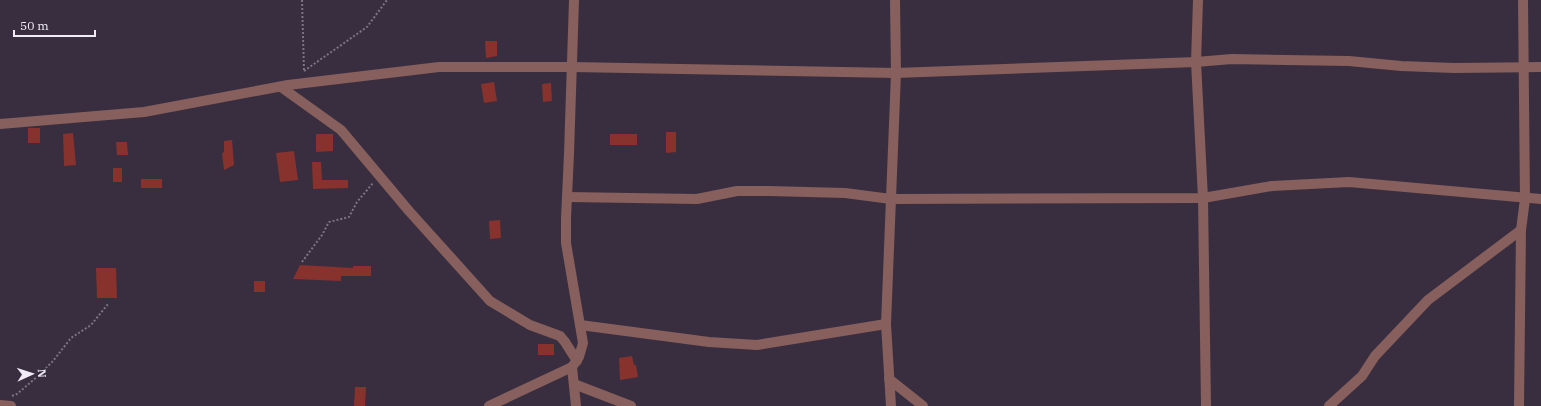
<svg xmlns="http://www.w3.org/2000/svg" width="1541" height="406" viewBox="0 0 1541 406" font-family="'IBM Plex Serif',serif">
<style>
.building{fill:#87322c}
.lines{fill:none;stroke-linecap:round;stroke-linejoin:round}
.path{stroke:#7c7483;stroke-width:2;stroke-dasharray:2 2;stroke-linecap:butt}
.minor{stroke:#875f5c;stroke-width:10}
</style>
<rect width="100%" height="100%" fill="#382e3f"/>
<g class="building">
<path d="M485 41H497V56L486 58Z"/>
<path d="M494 82 497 101 484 103 481 84Z"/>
<path d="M551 83 552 101 543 102 542 84Z"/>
<rect x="28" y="128" width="12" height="15"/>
<path d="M666 132H676V152L666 153Z"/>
<path d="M73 133 76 165 64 166 63 134Z"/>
<path d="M316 134H333V151L316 152Z"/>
<rect x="610" y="134" width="27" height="11"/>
<path d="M232 140 234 165 224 170 222 153 224 152V141Z"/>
<path d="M116 142H127L128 155H117Z"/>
<path d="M294 151 298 180 280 182 276 153Z"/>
<path d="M312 162H321L322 180H348V188L313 189Z"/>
<rect x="113" y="168" width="9" height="14"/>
<rect x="141" y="179" width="21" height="9"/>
<path d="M500 220 501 238 490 239 489 221Z"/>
<path d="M300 265 353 268V266H371V276H341V281L293 279Z"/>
<path d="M96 268H116L117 298H97Z"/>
<rect x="254" y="281" width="11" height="11"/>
<rect x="538" y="344" width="16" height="11"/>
<path d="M632 356 634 365H636L638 377 620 380 619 358Z"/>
<path d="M355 387H366L365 406H354Z"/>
</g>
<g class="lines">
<g class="path">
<path d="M302 0 304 71"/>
<path d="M304 71 367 27 387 0"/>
<path d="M302 262 322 235 329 222 349 217 357 202 373 183"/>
<path d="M12 396 17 394 38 376 53 361 71 338 91 325 108 304"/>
</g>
<g class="minor">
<path d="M1198 0 1196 62 1203 198 1206 406"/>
<path d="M281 87 341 130 409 211 490 301 530 325 560 336 565 342 577 361"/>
<path d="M0 124 144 112 288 85 439 67H572L896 73 1196 62 1232 59 1349 61 1401 66 1454 68 1541 67"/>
<path d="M567 197 697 199 737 191H769L845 193 891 199 1203 198 1272 186 1349 182 1541 199"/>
<path d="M580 325 709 342 757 345 886 324"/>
<path d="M572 367 576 406"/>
<path d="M889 379 923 406"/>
<path d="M574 384 631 406"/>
<path d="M0 405 11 406"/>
<path d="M489 406 572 367 579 357 583 343 566 243V218L569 154 574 0"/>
<path d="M891 406 886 324 896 73 895 0"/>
<path d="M1329 406 1362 376 1375 356 1428 300 1521 230"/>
<path d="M1519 406 1521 230 1525 199 1523 0"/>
</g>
</g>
<g transform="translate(32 374) rotate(87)" stroke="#382e3f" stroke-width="3" paint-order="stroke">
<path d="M0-3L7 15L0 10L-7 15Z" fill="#f1ebf6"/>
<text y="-6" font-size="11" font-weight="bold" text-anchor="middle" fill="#f1ebf6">N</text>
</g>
<path d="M14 30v6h81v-6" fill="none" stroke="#f1ebf6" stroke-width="2"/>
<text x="20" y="30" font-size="12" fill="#f1ebf6" stroke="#382e3f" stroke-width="3" paint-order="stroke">50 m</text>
</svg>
